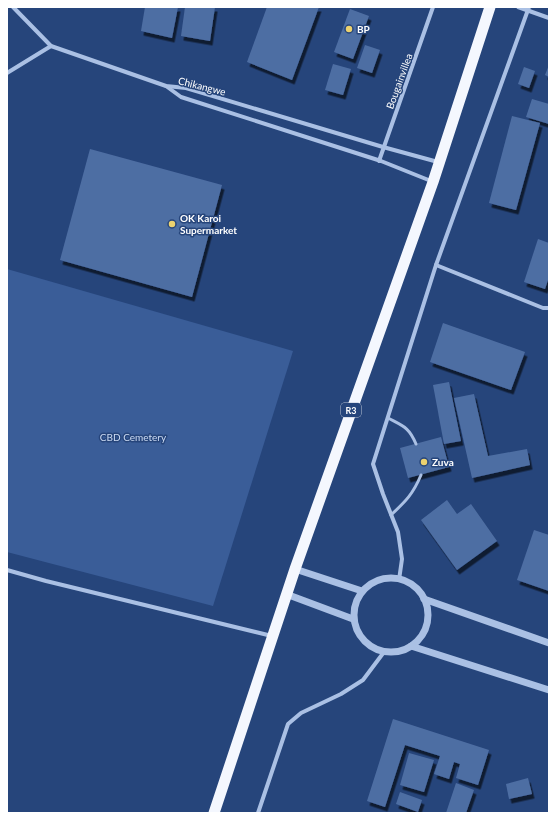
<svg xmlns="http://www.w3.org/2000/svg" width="556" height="820" viewBox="0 0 556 820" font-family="Lato,sans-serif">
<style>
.green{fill:#3a5d98}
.building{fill:#4e6ea3;filter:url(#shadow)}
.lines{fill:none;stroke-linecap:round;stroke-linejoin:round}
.service{stroke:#aac0e4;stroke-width:3}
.minor{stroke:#aac0e4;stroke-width:4}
.tertiary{stroke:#aac0e4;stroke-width:7}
.trunk{stroke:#f4f7fe;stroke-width:11}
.poi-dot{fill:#edd26f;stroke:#26457b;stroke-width:1.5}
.labels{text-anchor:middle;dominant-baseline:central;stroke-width:3;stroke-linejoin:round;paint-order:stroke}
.shield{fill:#26457b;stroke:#bec7d7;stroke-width:1}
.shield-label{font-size:9px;font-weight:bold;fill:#fff}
.poi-label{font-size:10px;font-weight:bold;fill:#fff;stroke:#26457b;text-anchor:start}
.street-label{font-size:10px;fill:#fff;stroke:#26457b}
.park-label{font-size:10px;fill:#ccdbf3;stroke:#26457b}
</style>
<defs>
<filter id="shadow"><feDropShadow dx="2.5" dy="4.5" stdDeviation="0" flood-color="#0009"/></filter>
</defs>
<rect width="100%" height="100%" fill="#26457b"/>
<path class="green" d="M7 269 293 351 213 606 7 552Z"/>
<g class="building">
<path d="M145 7H178L172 38 141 31Z"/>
<path d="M185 7H215L210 41 181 36Z"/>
<path d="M267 7H319L292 80 247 62Z"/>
<path d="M350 9 369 16 353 59 334 52Z"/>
<path d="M365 45 380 50 372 73 357 68Z"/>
<path d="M333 64 351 69 343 95 325 90Z"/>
<path d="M549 65V77L545 75Z"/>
<path d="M524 67 535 71 529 88 518 84Z"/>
<path d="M532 99 549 104V124L526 117Z"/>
<path d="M512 116 540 123 516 210 489 203Z"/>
<path d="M90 149 222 185 192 297 60 260Z"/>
<path d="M538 239 549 243V277L545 289 524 282Z"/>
<path d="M443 323 525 352 511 390 430 362Z"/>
<path d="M449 382 461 441 444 444 433 385Z"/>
<path d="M474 394 488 456 527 449 530 465 472 478 454 398Z"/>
<path d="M441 437 449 467 408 478 400 448Z"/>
<path d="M447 500 457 514 471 504 497 541 457 570 421 520Z"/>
<path d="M534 530 549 535V591L517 580Z"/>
<path d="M393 719 489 750 478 785 456 778 460 764 454 762 449 779 434 774 440 756 405 745 385 807 367 801Z"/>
<path d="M409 753 434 760 424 792 400 785Z"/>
<path d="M528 778 532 794 509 799 506 784Z"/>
<path d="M456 783 474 790 466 813H446Z"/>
<path d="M400 792 422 800 418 812 396 804Z"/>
</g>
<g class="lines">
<g class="service">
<path d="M388 418C403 426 409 427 416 444"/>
<path d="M391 515C406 501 413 494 421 475"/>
</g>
<g class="minor">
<path d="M13 7 51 46 166 86 186 88 383 147 438 162"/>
<path d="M518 7 549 18"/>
<path d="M7 73 51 46"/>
<path d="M166 86 181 97 381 161 431 181"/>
<path d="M379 161 433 7"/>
<path d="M436 265 543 308H549"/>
<path d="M7 570 46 581 272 636"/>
<path d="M399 580 402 559 398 532 383 494 373 464 436 265 529 7"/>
<path d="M258 813 288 724 301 713 341 694 363 680 384 652"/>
</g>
<g class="tertiary">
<path d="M295 569 362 591"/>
<circle cx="391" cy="615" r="37"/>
<path d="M286 594 353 619"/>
<path d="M424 599 549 643"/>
<path d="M411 646 549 690"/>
</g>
<path class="trunk" d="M214 813 295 569 433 182 490 7"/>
</g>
<g class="poi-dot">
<circle cx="349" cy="29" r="4"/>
<circle cx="172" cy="224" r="4"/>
<circle cx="424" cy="462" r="4"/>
</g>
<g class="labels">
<rect class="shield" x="341" y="403" width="20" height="14" rx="3"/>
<g class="shield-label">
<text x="351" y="410">R3</text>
</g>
<g class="poi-label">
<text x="357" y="29">BP</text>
<text x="180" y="218">OK Karoi<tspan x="180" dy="12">Supermarket</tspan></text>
<text x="432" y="462">Zuva</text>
</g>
<g class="street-label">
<text transform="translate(399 81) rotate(-70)">Bougainvillea</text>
<text transform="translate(202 86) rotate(14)">Chikangwe</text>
</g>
<g class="park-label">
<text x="133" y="437">CBD Cemetery</text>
</g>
</g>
<rect width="556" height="820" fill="none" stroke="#ffffff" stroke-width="16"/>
</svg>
